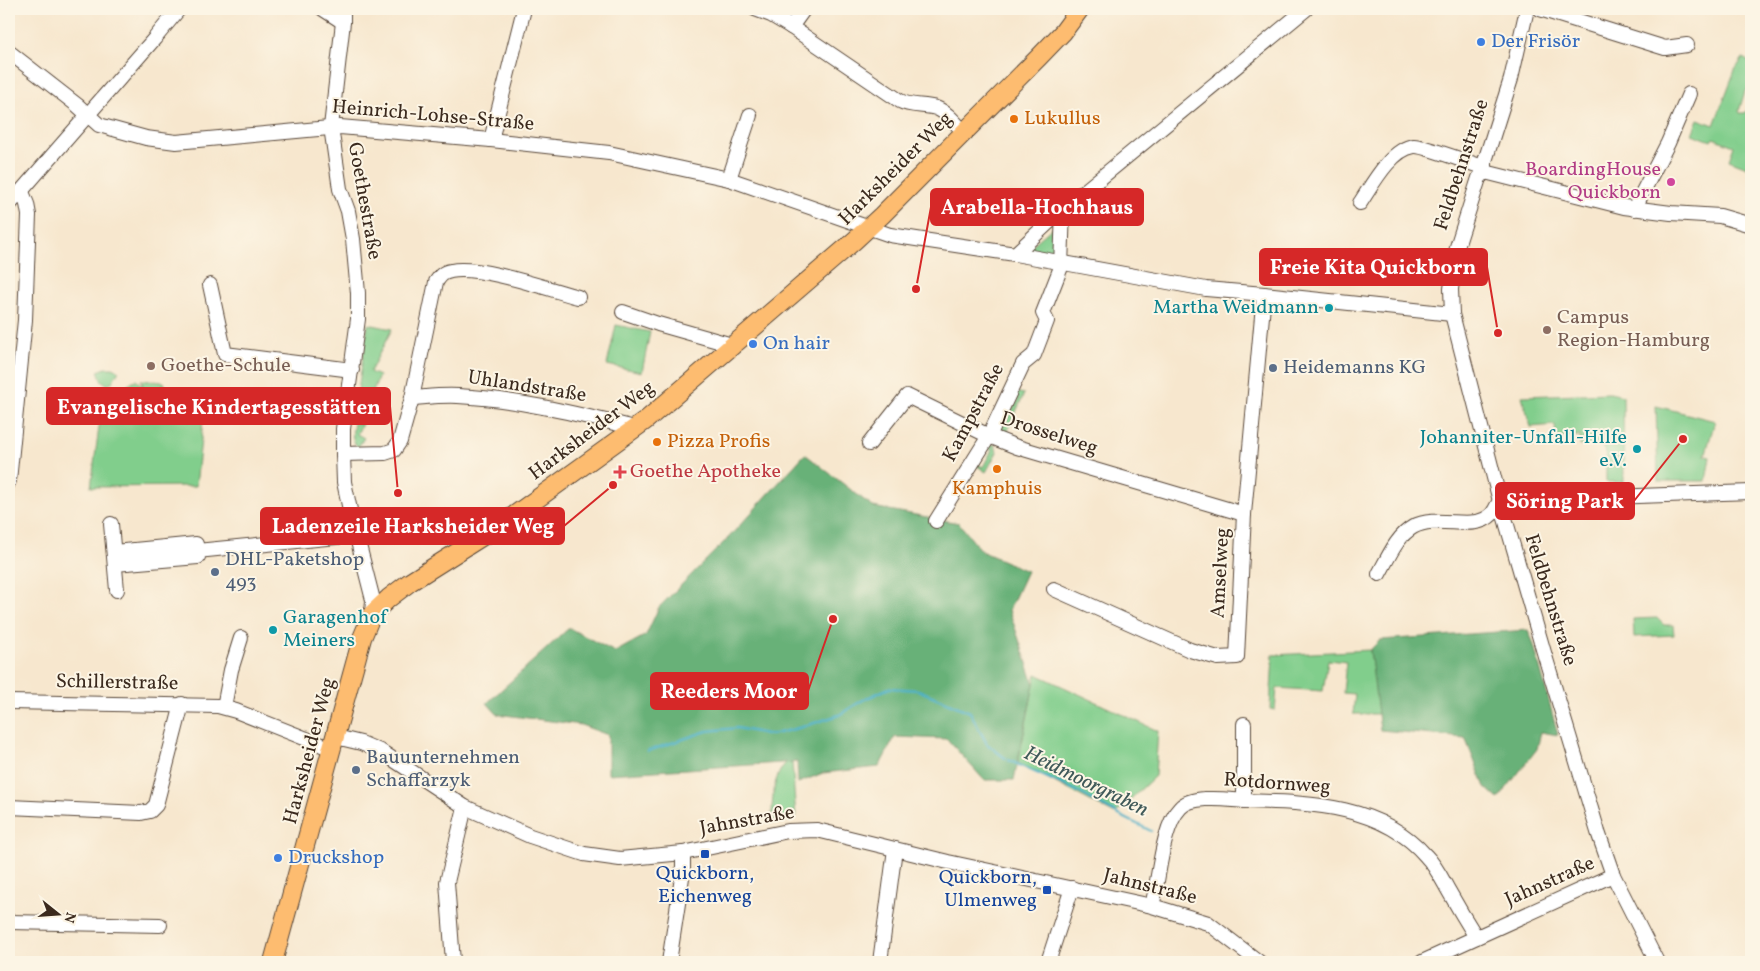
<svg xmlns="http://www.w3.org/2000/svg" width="1760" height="971" viewBox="0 0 1760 971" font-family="Vollkorn,serif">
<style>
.green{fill:#81ce8c;stroke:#5e7c55}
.forest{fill:#68b178;stroke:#526e4b}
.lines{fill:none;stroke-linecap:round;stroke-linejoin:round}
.stream{stroke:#47afc6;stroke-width:2.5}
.minor-casing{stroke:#574638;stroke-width:16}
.major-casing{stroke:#574638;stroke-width:20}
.minor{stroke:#fff;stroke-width:14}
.major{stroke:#fdbc70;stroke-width:18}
.rail{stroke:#3b2a1e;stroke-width:2.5;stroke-dasharray:8 4;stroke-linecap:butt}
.shop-dot{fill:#3f7fe0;stroke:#fcf5e5;stroke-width:2}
.food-dot{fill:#e8710a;stroke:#fcf5e5;stroke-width:2}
.hotel-dot{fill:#d1479c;stroke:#fcf5e5;stroke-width:2}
.culture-dot{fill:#0f9aa8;stroke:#fcf5e5;stroke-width:2}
.education-dot{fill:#8d6e63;stroke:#fcf5e5;stroke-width:2}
.service-dot{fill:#5c6f8a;stroke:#fcf5e5;stroke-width:2}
.health-dot{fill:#e0444e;stroke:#fcf5e5;stroke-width:2}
.transit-dot{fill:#1a4fb4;stroke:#fcf5e5;stroke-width:2}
.labels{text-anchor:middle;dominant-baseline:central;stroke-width:4;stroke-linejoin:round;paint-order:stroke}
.shop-label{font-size:20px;fill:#366cbe;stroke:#fcf5e5;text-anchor:start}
.street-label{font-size:20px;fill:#3b2a1e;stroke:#fcf5e5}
.food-label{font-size:20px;fill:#c56008;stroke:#fcf5e5;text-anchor:start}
.hotel-label{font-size:20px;fill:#b23c85;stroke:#fcf5e5;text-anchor:end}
.culture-label{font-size:20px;fill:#0d838f;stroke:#fcf5e5;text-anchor:end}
.education-label{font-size:20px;fill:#785e54;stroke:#fcf5e5;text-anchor:start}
.service-label{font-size:20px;fill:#4e5e75;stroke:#fcf5e5;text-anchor:start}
.health-label{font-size:20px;fill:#be3a42;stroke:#fcf5e5;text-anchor:start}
.transit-label{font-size:20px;fill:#164399;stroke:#fcf5e5}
.water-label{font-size:21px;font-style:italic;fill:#3f5959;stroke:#fcf5e5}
.leader{fill:none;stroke:#d62828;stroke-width:2}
.callout-dot{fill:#d62828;stroke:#fcf5e5;stroke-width:2}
.callout{fill:#d62828;stroke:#d62828;stroke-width:2}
.callout-label{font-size:21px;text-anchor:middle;font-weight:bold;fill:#fff}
</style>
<rect width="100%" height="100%" fill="#fcf5e5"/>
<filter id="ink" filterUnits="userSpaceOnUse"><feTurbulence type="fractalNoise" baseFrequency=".02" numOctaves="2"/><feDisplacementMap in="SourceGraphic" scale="10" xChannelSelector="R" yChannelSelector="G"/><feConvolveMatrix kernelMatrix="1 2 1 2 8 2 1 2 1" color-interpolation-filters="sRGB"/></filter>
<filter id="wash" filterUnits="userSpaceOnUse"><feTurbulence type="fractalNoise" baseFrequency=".0096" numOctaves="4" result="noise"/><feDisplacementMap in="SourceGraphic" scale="20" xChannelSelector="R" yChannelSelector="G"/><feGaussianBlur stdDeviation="1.12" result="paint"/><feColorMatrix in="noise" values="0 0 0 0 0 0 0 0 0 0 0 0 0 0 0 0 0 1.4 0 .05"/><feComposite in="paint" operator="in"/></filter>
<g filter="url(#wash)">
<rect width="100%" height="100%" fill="#f7e7ce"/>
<g class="green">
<path d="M1743 58 1751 63V90L1747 89 1745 91 1739 111 1740 113H1745L1751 106V157L1747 167 1729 160 1734 146 1713 138 1711 141 1692 134 1698 119 1714 125 1735 70Z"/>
<path d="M1052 228 1055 232 1053 233V241L1057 244 1053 253 1030 249V247Z"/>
<path d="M368 324 392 329 370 372 379 376 363 415 358 417H354Z"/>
<path d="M616 325 650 332 642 372 607 365Z"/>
<path d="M106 368H113L119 371 112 382 108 385 101 380 98 371Z"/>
<path d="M136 380 143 386 141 380 164 382 167 390 165 412 171 409 204 412 196 486 91 487 104 389 114 393 127 395C127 387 127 382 136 380Z"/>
<path d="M1015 392 1024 394 1009 427 1008 433 1012 439 1002 437 998 424 1000 421 1005 423 1018 399 1012 396Z"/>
<path d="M1610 393 1623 396 1624 482H1606V454L1604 447 1598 445 1580 446V436L1556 437 1555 425 1531 427 1522 396Z"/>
<path d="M1656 406 1715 421 1705 456 1710 457 1706 481H1658Z"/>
<path d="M354 423 362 424 357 434 364 438 358 447C351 441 352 432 354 423Z"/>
<path d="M988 444 995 445 997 452 986 472 976 465 977 464 983 467 992 450 986 447Z"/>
<path d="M1657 618 1664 625H1673L1674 635 1634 637 1633 619Z"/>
<path d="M1370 650 1379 714H1353L1355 694 1343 693 1346 662 1328 660 1323 691 1277 688 1275 710 1270 709 1273 655Z"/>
<path d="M1036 674 1158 731 1155 776 1115 814 1018 763Z"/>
<path d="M787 762H792L796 818 772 822C772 802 772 776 787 762Z"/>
</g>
<g class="forest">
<path d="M805 454 873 507 959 523 981 551 1027 571 1009 610 1034 684 1014 780H984L947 739 895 737 879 767 823 773 798 783 797 762 608 774V735L581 725 497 714 487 703 569 628 615 652 646 635 659 607 730 536Z"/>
<path d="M1528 630 1533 642 1558 735 1541 732 1537 749 1498 799 1485 787 1465 738 1380 730 1370 650 1380 640Z"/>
</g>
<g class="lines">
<g class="stream">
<path d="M648 751 707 731 737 728 771 735 802 727 839 715 863 700 889 688 918 690 970 712 987 744 1005 758"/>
<path d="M1008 760 1073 789 1121 816 1151 831"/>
</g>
</g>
</g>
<g filter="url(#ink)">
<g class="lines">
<g class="minor-casing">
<g id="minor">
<path d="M323 9 343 22"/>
<path d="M343 9V22L331 127 340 189 348 211 353 239 358 293V319L343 429V454L344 482 350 510 373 600 372 614"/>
<path d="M755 9 771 15 791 27 900 101C911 107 924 104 936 108 947 112 956 124 964 132"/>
<path d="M1527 9 1511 79 1485 161V172L1479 178 1457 247 1451 289 1452 314 1500 501 1545 656 1598 832 1613 875 1657 962"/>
<path d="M1540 9 1665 48 1687 45"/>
<path d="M791 27 804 9"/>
<path d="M9 52 77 105 99 125 146 138 176 142 340 127 491 140 609 153 729 179 890 235 1015 254 1206 289 1264 294 1452 314"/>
<path d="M491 140 524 9"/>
<path d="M1485 172 1624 207 1671 213 1720 216 1751 225"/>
<path d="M729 179 750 115"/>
<path d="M1360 203C1372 185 1391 149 1414 146 1422 145 1467 162 1477 165L1485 172"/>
<path d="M9 205 155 38 179 9"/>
<path d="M1634 209 1668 143 1689 94"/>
<path d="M1015 254 1063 209 1306 9"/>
<path d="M210 285 225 354 352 370"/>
<path d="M623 312 658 324 732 345"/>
<path d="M412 398C427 397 443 395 458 396 518 399 577 414 635 428"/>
<path d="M869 444 907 396 989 436 1017 447 1244 514"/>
<path d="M343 454 385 453 394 450 400 441 412 398 436 282C440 276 443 272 451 271 479 265 548 289 578 297"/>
<path d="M9 481 25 320 29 215 27 204 22 192"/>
<path d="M1500 501 1751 492"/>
<path d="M936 521 989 436 1023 364 1034 355 1047 321 1043 313 1061 267 1063 209"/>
<path d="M111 524 117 590"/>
<path d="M114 552 196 544 197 551 356 535"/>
<path d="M115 564 198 557 197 551"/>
<path d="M1379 574C1388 558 1397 536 1413 527 1438 513 1474 533 1492 514 1495 511 1497 505 1500 501"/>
<path d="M1054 589 1190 650 1218 658 1237 657 1244 514 1264 294"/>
<path d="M9 702 218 706 236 711 332 749"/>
<path d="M224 707 231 670 241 638"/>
<path d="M1244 724V801"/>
<path d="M336 737 361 743 382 752 465 807 530 836 584 854 620 859 683 853 788 831 817 830 948 862 1152 906 1208 923 1259 962"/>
<path d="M9 807 141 813 150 811 156 805 182 704"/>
<path d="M1152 906C1159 880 1162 826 1180 808 1192 794 1229 800 1246 801 1309 803 1381 804 1426 856 1435 865 1441 877 1447 888 1456 904 1466 921 1476 937"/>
<path d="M9 922 160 925"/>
<path d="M453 962 447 882 465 807"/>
<path d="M669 962 683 871V853"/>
<path d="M880 962 895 849"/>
<path d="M1048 962 1072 888"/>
<path d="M1422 962 1613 875"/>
</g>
</g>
<g class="major-casing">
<path id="major" d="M273 962 362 638 372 614 389 598 410 582 505 522 645 421 854 241 882 215 1039 57 1063 32 1080 9"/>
</g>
<use href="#minor" class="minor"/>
<use href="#major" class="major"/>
<path class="rail" d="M1750 9 1751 10"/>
</g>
</g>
<g class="shop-dot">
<circle cx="1481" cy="42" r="5"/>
<circle cx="753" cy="344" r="5"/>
<circle cx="278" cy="858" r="5"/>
</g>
<g class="food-dot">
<circle cx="1014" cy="119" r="5"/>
<circle cx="657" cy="442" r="5"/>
<circle cx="997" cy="469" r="5"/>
</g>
<circle class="hotel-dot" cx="1671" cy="182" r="5"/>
<g class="culture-dot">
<circle cx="1329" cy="308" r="5"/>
<circle cx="1637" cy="449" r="5"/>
<circle cx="273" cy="630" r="5"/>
</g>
<g class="education-dot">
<circle cx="1547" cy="330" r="5"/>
<circle cx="151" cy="366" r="5"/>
</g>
<g class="service-dot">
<circle cx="1273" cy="368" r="5"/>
<circle cx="215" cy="572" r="5"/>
<circle cx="356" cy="770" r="5"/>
</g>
<path class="health-dot" d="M617.5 464.5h5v5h5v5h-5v5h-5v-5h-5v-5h5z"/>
<g class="transit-dot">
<rect x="700" y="849" width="10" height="10" rx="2.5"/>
<rect x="1042" y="885" width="10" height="10" rx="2.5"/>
</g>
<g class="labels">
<g class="shop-label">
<text x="1491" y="42">Der Frisör</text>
<text x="763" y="344">On hair</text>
<text x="288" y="858">Druckshop</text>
</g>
<g class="street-label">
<text transform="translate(433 116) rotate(5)">Heinrich-Lohse-Straße</text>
<text transform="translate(1462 165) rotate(-72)">Feldbehnstraße</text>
<text transform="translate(896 169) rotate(-45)">Harksheider Weg</text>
<text transform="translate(364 201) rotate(80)">Goethestraße</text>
<text transform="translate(527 387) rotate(9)">Uhlandstraße</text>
<text transform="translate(974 413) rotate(-62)">Kampstraße</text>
<text transform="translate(592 431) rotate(-37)">Harksheider Weg</text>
<text transform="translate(1049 434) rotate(18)">Drosselweg</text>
<text transform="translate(1221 573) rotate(-87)">Amselweg</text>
<text transform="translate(1550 600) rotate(73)">Feldbehnstraße</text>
<text transform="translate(117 683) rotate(1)">Schillerstraße</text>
<text transform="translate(310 751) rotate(-75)">Harksheider Weg</text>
<text transform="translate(1277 784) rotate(4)">Rotdornweg</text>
<text transform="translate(747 821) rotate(-10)">Jahnstraße</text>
<text transform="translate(1550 882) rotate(-24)">Jahnstraße</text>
<text transform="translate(1150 887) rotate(14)">Jahnstraße</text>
</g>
<g class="food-label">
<text x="1024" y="119">Lukullus</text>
<text x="667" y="442">Pizza Profis</text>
<text x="997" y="489" text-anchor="middle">Kamphuis</text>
</g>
<g class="hotel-label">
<text x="1661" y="170">BoardingHouse<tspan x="1661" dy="23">Quickborn</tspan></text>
</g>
<g class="culture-label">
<text x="1319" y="308">Martha Weidmann</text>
<text x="1627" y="438">Johanniter-Unfall-Hilfe<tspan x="1627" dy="23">e.V.</tspan></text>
<text x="283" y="618" text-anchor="start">Garagenhof<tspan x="283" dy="23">Meiners</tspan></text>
</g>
<g class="education-label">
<text x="1557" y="318">Campus<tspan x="1557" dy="23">Region-Hamburg</tspan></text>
<text x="161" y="366">Goethe-Schule</text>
</g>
<g class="service-label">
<text x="1283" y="368">Heidemanns KG</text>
<text x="225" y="560">DHL-Paketshop<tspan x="225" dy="23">493</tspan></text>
<text x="366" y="758">Bauunternehmen<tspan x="366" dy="23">Schaffarzyk</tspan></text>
</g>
<g class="health-label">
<text x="630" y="472">Goethe Apotheke</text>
</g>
<g class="transit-label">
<text x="705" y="874">Quickborn,<tspan x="705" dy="23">Eichenweg</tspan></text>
<text x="1037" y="878" text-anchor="end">Quickborn,<tspan x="1037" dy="23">Ulmenweg</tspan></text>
</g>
<g class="water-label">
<text transform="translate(1086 782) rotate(26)">Heidmoorgraben</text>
</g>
</g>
<path class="leader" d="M916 289L931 207M1498 333L1487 267M398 493L390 406M1683 439L1634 501M613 485L564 526M833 619L808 691"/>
<g class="callout-dot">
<circle cx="916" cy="289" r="5"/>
<circle cx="1498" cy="333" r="5"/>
<circle cx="398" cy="493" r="5"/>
<circle cx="1683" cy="439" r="5"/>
<circle cx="613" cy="485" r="5"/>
<circle cx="833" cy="619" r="5"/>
</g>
<g class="callout">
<rect x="931" y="189" width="212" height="36" rx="5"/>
<rect x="1260" y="249" width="227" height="36" rx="5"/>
<rect x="47" y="388" width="343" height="36" rx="5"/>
<rect x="1496" y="483" width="138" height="36" rx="5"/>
<rect x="261" y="508" width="303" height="36" rx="5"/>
<rect x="651" y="673" width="157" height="36" rx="5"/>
</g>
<g class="callout-label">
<text x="1037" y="214">Arabella-Hochhaus</text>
<text x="1373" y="274">Freie Kita Quickborn</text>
<text x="219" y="414">Evangelische Kindertagesstätten</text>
<text x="1565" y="508">Söring Park</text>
<text x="413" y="533">Ladenzeile Harksheider Weg</text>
<text x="729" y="698">Reeders Moor</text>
</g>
<rect width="1760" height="971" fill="none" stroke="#fcf5e5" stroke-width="30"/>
<g transform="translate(58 914) rotate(107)" stroke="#fcf5e5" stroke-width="4" paint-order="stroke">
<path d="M0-4L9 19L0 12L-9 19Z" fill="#3b2a1e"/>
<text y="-8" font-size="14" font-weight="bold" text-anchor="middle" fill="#3b2a1e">N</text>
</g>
</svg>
